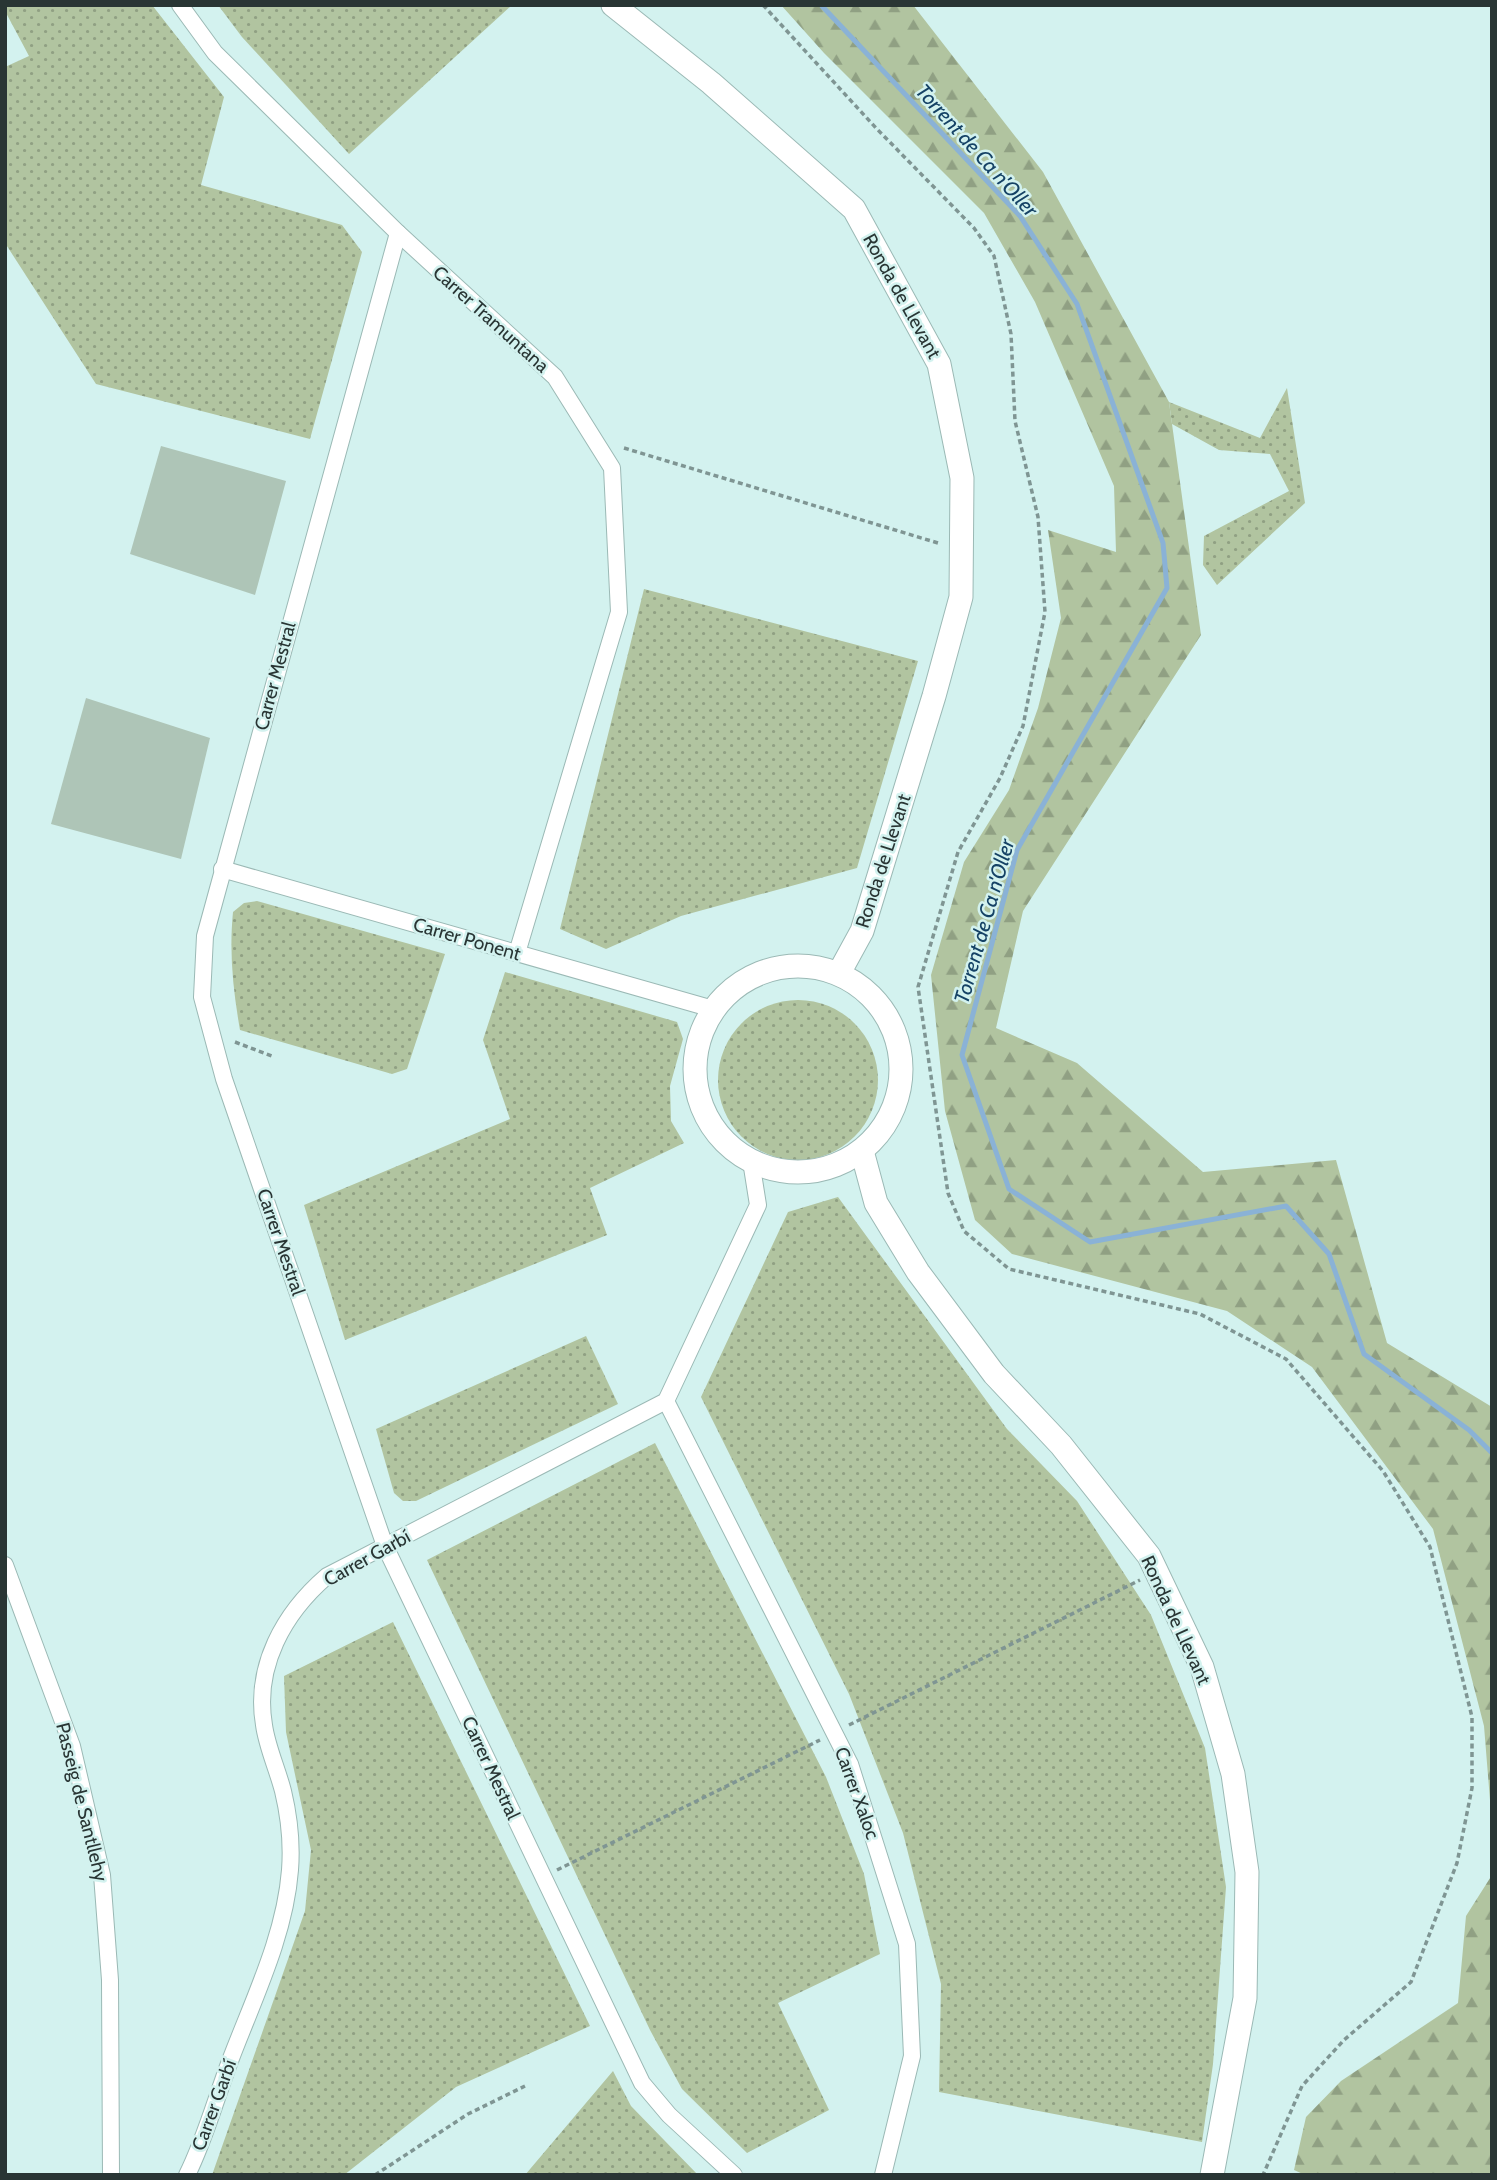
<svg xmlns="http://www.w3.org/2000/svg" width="1497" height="2180" viewBox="0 0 1497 2180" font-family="Cabin,sans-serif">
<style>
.grass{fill:url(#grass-dots)}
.forest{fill:url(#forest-firs)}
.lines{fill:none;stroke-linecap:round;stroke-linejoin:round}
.stream{stroke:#8ab2d6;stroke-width:5}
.building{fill:#aec5b7}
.minor-casing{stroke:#9bb9b5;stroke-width:18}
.secondary-casing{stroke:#9bb9b5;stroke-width:25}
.path{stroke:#7f9593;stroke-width:3.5;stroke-dasharray:5 3.5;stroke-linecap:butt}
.minor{stroke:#fff;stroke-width:16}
.secondary{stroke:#fff;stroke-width:23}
.labels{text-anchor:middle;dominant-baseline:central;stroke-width:5;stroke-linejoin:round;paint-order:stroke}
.street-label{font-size:19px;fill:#293534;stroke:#d3f2ef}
.water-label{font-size:21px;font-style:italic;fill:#154265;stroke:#d3f2ef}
</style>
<defs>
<pattern id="grass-dots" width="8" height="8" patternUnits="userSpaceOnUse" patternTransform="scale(1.75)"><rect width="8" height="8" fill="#b1c4a0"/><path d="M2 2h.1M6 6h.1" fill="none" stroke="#90a083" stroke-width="1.8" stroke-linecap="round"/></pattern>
<pattern id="forest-firs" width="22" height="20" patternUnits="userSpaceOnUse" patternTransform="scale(1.75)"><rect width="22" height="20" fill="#b1c4a0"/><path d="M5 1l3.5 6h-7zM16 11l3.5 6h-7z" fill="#90a083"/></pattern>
</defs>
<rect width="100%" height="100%" fill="#d3f2ef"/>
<g class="grass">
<path d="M5 5H152L224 97 201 185 342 225 362 252 310 439 96 384 5 243V67L29 56 5 11Z"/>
<path d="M218 5H512L349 154 242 37Z"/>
<path d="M1287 388 1305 503 1217 585 1203 565 1204 536 1289 491 1270 454 1219 450 1172 424 1169 402 1260 438Z"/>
<path d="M644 589 918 661 857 868 681 916 606 949 560 929Z"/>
<path d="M257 901 445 954 407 1069 392 1074 240 1030C233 990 229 952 233 912L244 903Z"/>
<path d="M505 972 677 1022 683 1039 670 1086 671 1121 684 1143 590 1188 607 1235 345 1340 304 1205 510 1119 483 1040Z"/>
<circle cx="798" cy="1080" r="80"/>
<path d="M838 1197 1007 1429 1077 1501 1151 1615 1205 1748 1226 1887 1213 2064 1202 2142 939 2092 941 1984 903 1833 849 1694 701 1397 788 1212Z"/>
<path d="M586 1336 618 1404 416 1501H403L394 1493 376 1429Z"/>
<path d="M655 1443 826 1777 864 1874 880 1954 778 2003 829 2110 747 2153 682 2089 650 2030 427 1560Z"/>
<path d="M393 1622 590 2026 456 2087 344 2175H212L305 1911 311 1850 286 1732 284 1676Z"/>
<path d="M613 2071 631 2106 698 2175H525Z"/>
</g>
<g class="forest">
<path d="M781 5H913L1043 172 1169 402 1201 635 1023 911 996 1028 1077 1063 1203 1172 1336 1160 1387 1343 1492 1407V1825L1484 1726 1433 1529 1312 1367 1227 1311 1012 1254 975 1220 945 1111 931 975 964 862 1009 790 1038 708 1061 618 1048 530 1116 552 1114 486 1035 302 984 213 824 53Z"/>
<path d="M1492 1875V2175H1305L1294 2170 1306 2117 1341 2081 1458 2003 1466 1916Z"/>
</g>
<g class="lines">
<path class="stream" d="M821 5 1020 216 1077 304 1163 543 1167 588 1017 850 962 1055 1009 1189 1090 1242 1286 1206 1329 1254 1364 1354 1469 1430 1492 1453"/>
</g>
<g class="building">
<path d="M161 446 286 481 255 595 130 554Z"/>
<path d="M86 698 210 738 181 859 51 824Z"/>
</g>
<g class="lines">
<g class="minor-casing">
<g id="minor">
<path d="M180 5 215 53 398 233 555 377 612 468 619 612 517 953"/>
<path d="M398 233 205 936 202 997 224 1079 385 1546 642 2083 669 2115 734 2175"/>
<path d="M222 869 713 1009"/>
<path d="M666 1401 850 1764 907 1944 912 2056 883 2175"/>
<path d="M5 1565 72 1746 102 1875 110 1980 111 2175"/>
<path d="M187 2175C205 2139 216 2098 230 2061 253 2000 285 1936 290 1870 292 1844 289 1816 283 1791 277 1768 267 1747 264 1725 254 1666 284 1613 327 1576L666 1401 758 1205 751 1161"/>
</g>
</g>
<g class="secondary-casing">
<g id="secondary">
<path d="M613 5 711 83 854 209 939 364 962 478 961 597 934 696 862 931 839 973"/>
<circle cx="798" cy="1069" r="103"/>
<path d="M862 1151 876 1203 918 1272 994 1374 1061 1445 1149 1556 1202 1667 1233 1774 1247 1872 1245 1998 1212 2175"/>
</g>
</g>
<g class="path">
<path d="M763 5 876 128 974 228 994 256 1011 334 1015 421 1038 517 1045 612 1023 726 1000 778 958 852 918 987 948 1193 964 1231 1009 1269 1200 1314 1286 1359 1383 1471 1430 1547 1472 1717V1788L1457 1863 1411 1982 1344 2040 1302 2086 1263 2175"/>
<path d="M624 448 938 543"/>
<path d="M235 1042 272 1056"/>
<path d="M849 1725 1140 1580"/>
<path d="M557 1870 820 1740"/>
<path d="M375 2175 468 2114 525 2086"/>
</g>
<use href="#minor" class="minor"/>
<use href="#secondary" class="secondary"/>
</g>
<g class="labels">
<g class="street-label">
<text transform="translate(902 296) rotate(61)">Ronda de Llevant</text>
<text transform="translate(491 319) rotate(42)">Carrer Tramuntana</text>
<text transform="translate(275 676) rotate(-75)">Carrer Mestral</text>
<text transform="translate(883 861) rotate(-72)">Ronda de Llevant</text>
<text transform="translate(467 939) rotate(16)">Carrer Ponent</text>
<text transform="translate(281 1242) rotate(71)">Carrer Mestral</text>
<text transform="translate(367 1558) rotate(-29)">Carrer Garbí</text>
<text transform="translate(1176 1620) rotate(65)">Ronda de Llevant</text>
<text transform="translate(491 1768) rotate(65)">Carrer Mestral</text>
<text transform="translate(857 1793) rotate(70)">Carrer Xaloc</text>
<text transform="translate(82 1802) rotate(76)">Passeig de Santllehy</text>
<text transform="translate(214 2105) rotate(-70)">Carrer Garbí</text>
</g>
<g class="water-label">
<text transform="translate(977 150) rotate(48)">Torrent de Ca n'Oller</text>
<text transform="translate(984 921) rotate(-74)">Torrent de Ca n'Oller</text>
</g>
</g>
<rect width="1497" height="2180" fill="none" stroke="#293534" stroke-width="14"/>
</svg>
